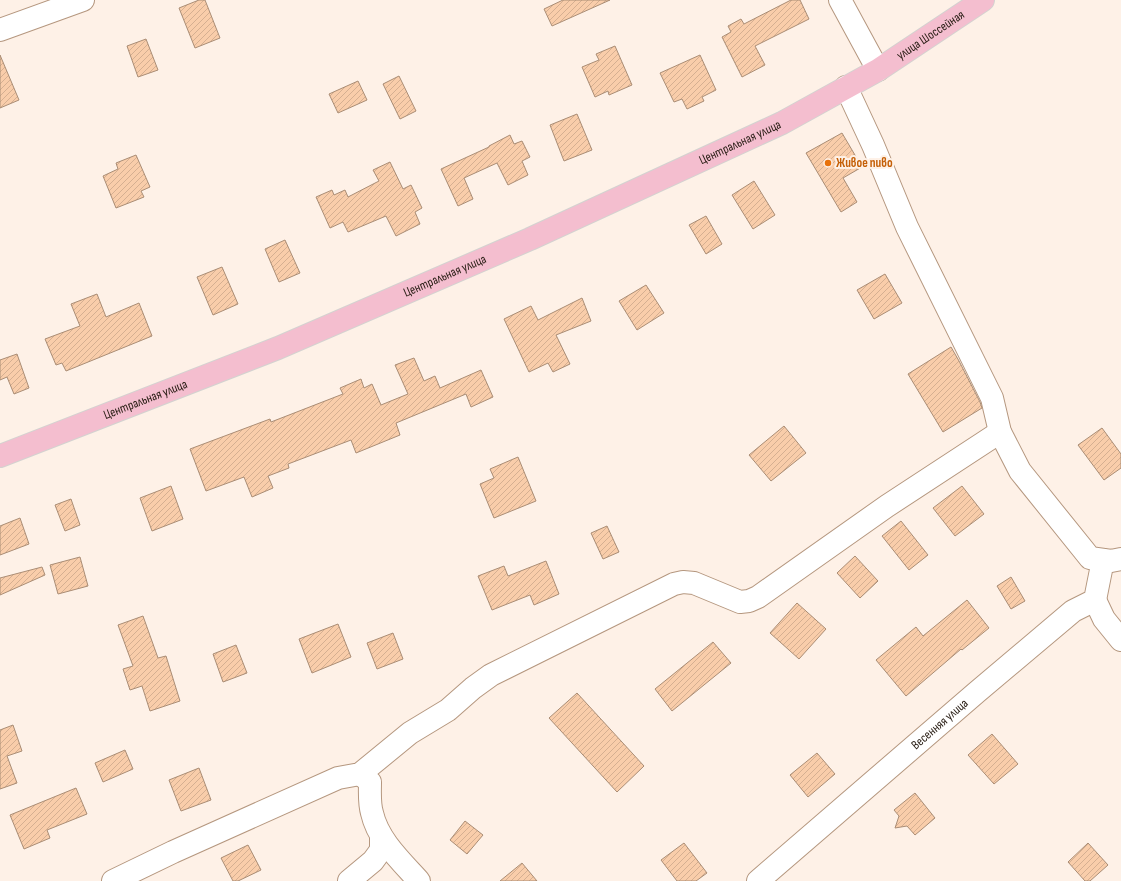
<svg xmlns="http://www.w3.org/2000/svg" width="1121" height="881" viewBox="0 0 1121 881" font-family="'Sofia Sans Condensed',sans-serif">
<style>
.building{fill:url(#building-hatch);stroke:#aa8d75}
.lines{fill:none;stroke-linecap:round;stroke-linejoin:round}
.minor-casing{stroke:#b5977f;stroke-width:24}
.major-casing{stroke:#d4d2d0;stroke-width:24}
.minor{stroke:#fff;stroke-width:22}
.major{stroke:#f4becf;stroke-width:22}
.food-dot{fill:#e8710a;stroke:#fef1e7;stroke-width:1.5}
.labels{text-anchor:middle;dominant-baseline:central;stroke-width:4;stroke-linejoin:round;paint-order:stroke}
.street-label{font-size:13px;fill:#271c13;stroke:#fef1e7}
.food-label{font-size:13px;font-weight:bold;fill:#c56008;stroke:#fef1e7;text-anchor:start}
</style>
<defs>
<pattern id="building-hatch" width="6" height="6" patternUnits="userSpaceOnUse"><rect width="6" height="6" fill="#f9cdaa"/><path d="M-1 1l2-2M0 6l6-6M5 7l2-2" fill="none" stroke="#d5af91"/></pattern>
</defs>
<rect width="100%" height="100%" fill="#fef1e7"/>
<g class="building">
<path d="M199 0H205L220 38 195 48 179 8Z"/>
<path d="M563 0H610L552 26 544 9Z"/>
<path d="M791 0H800L809 19 755 46 765 65 742 77 722 37 731 32 728 26 741 19 744 24Z"/>
<path d="M146 39 158 70 138 77 127 46Z"/>
<path d="M615 46 632 85 609 95 608 91 595 97 582 67 599 60 596 54Z"/>
<path d="M0 55 19 100 0 108Z"/>
<path d="M700 55 716 90 702 97 704 101 687 109 682 99 674 102 660 73Z"/>
<path d="M399 76 416 111 400 119 383 84Z"/>
<path d="M358 81 367 100 338 113 329 94Z"/>
<path d="M577 114 592 150 564 161 550 125Z"/>
<path d="M842 133 862 167 843 178 857 202 841 212 806 153Z"/>
<path d="M510 135 514 144 522 141 530 157 522 161 528 175 508 185 497 163 464 178 473 199 458 206 441 169 489 147V146Z"/>
<path d="M136 155 150 187 141 191 144 197 116 208 103 176 118 169 116 163Z"/>
<path d="M390 162 403 189 411 185 422 208 415 212 420 224 396 236 386 216 348 232 343 222 330 228 316 197 332 190 334 195 345 190 348 197 379 181 373 170Z"/>
<path d="M754 181 775 215 753 229 732 195Z"/>
<path d="M706 216 722 244 706 254 689 225Z"/>
<path d="M285 240 300 273 279 282 265 249Z"/>
<path d="M222 267 238 304 213 315 197 277Z"/>
<path d="M885 274 902 303 874 319 857 290Z"/>
<path d="M646 285 664 313 637 330 619 301Z"/>
<path d="M97 294 106 317 139 303 152 336 66 371 62 363 56 365 45 339 80 326 71 304Z"/>
<path d="M582 298 591 321 556 335 570 364 553 372 548 363 529 372 504 319 531 306 538 320Z"/>
<path d="M951 347 959 361 980 402 982 408 943 432 908 374Z"/>
<path d="M17 354 29 388 14 394 7 377 0 380V360Z"/>
<path d="M414 358 424 381 435 376 440 388 481 370 493 397 471 407 466 394 396 423 400 435 356 453 351 440 288 464 289 468 268 476 273 488 252 497 244 477 206 491 190 449 270 419 271 422 343 394 340 388 361 379 364 388 372 384 381 405 408 394 395 365Z"/>
<path d="M784 426 806 453 771 481 749 455Z"/>
<path d="M1102 428 1121 454V468L1104 480 1078 445Z"/>
<path d="M518 457 536 501 494 518 480 484 494 478 490 469Z"/>
<path d="M171 486 183 519 152 531 140 498Z"/>
<path d="M962 486 984 514 955 536 933 508Z"/>
<path d="M71 499 80 525 65 531 55 505Z"/>
<path d="M20 518 29 544 0 555V526Z"/>
<path d="M901 521 928 555 909 570 882 536Z"/>
<path d="M607 526 619 552 603 559 591 533Z"/>
<path d="M855 556 878 581 860 598 837 573Z"/>
<path d="M80 557 88 586 58 594 50 565Z"/>
<path d="M546 561 559 594 534 605 530 595 492 610 478 576 504 566 508 576Z"/>
<path d="M42 567 45 575 0 595V578Z"/>
<path d="M1011 577 1025 601 1011 609 997 586Z"/>
<path d="M967 600 989 628 962 650 961 649 906 696 876 660 916 627 923 636Z"/>
<path d="M797 603 826 629 799 659 770 633Z"/>
<path d="M143 616 158 658 166 656 180 701 150 711 142 686 130 690 123 669 133 666 118 625Z"/>
<path d="M338 624 351 657 312 673 299 639Z"/>
<path d="M393 633 403 659 377 669 367 643Z"/>
<path d="M713 642 731 663 672 711 655 689Z"/>
<path d="M236 645 247 673 223 682 213 654Z"/>
<path d="M577 693 644 766 617 792 549 718Z"/>
<path d="M13 725 22 751 7 756 17 783 0 789V730Z"/>
<path d="M992 734 1018 764 994 784 968 755Z"/>
<path d="M125 750 133 769 103 782 95 763Z"/>
<path d="M817 753 835 774 808 797 790 775Z"/>
<path d="M199 768 211 800 181 811 169 780Z"/>
<path d="M76 788 87 814 47 830 50 838 24 849 10 815Z"/>
<path d="M915 793 935 818 915 835 907 826 895 828 899 816 894 810Z"/>
<path d="M465 821 483 835 467 854 450 840Z"/>
<path d="M684 843 707 873 696 881H677L661 860Z"/>
<path d="M1088 843 1108 865 1090 881H1085L1068 862Z"/>
<path d="M248 845 261 870 238 881H233L221 858Z"/>
<path d="M522 863 537 881H500Z"/>
</g>
<g class="lines">
<g class="minor-casing">
<g id="minor">
<path d="M840 0 878 70"/>
<path d="M0 30 83 0"/>
<path d="M846 87 873 145 907 227 992 398 1000 432 1020 471 1090 558 1111 561 1121 559"/>
<path d="M1095 600 1104 619 1121 640"/>
<path d="M360 774 370 782C370 792 369 803 372 813 378 840 401 861 419 881"/>
<path d="M113 881 173 852 338 778 360 774 410 733 448 710 473 688 491 675 674 584 683 582 694 583 740 602 749 601 758 597 887 506 1000 432"/>
<path d="M349 881 373 861 381 850V836"/>
<path id="s1" d="M758 881 977 692 1073 611 1095 600 1103 560"/>
</g>
</g>
<g class="major-casing">
<g id="major">
<path id="s2" d="M0 456 278 348 530 239 782 123 878 70 983 0"/>
</g>
</g>
<use href="#minor" class="minor"/>
<use href="#major" class="major"/>
</g>
<circle class="food-dot" cx="828" cy="163" r="4"/>
<g class="labels">
<g class="street-label">
<text stroke="none"><textPath href="#s2" startOffset="1023">улица Шоссейная</textPath></text>
<text stroke="none"><textPath href="#s2" startOffset="804">Центральная улица</textPath></text>
<text stroke="none"><textPath href="#s2" startOffset="480">Центральная улица</textPath></text>
<text stroke="none"><textPath href="#s2" startOffset="156">Центральная улица</textPath></text>
<text stroke="none"><textPath href="#s1" startOffset="240">Весенняя улица</textPath></text>
</g>
<g class="food-label">
<text x="836" y="163">Живое пиво</text>
</g>
</g>
</svg>
